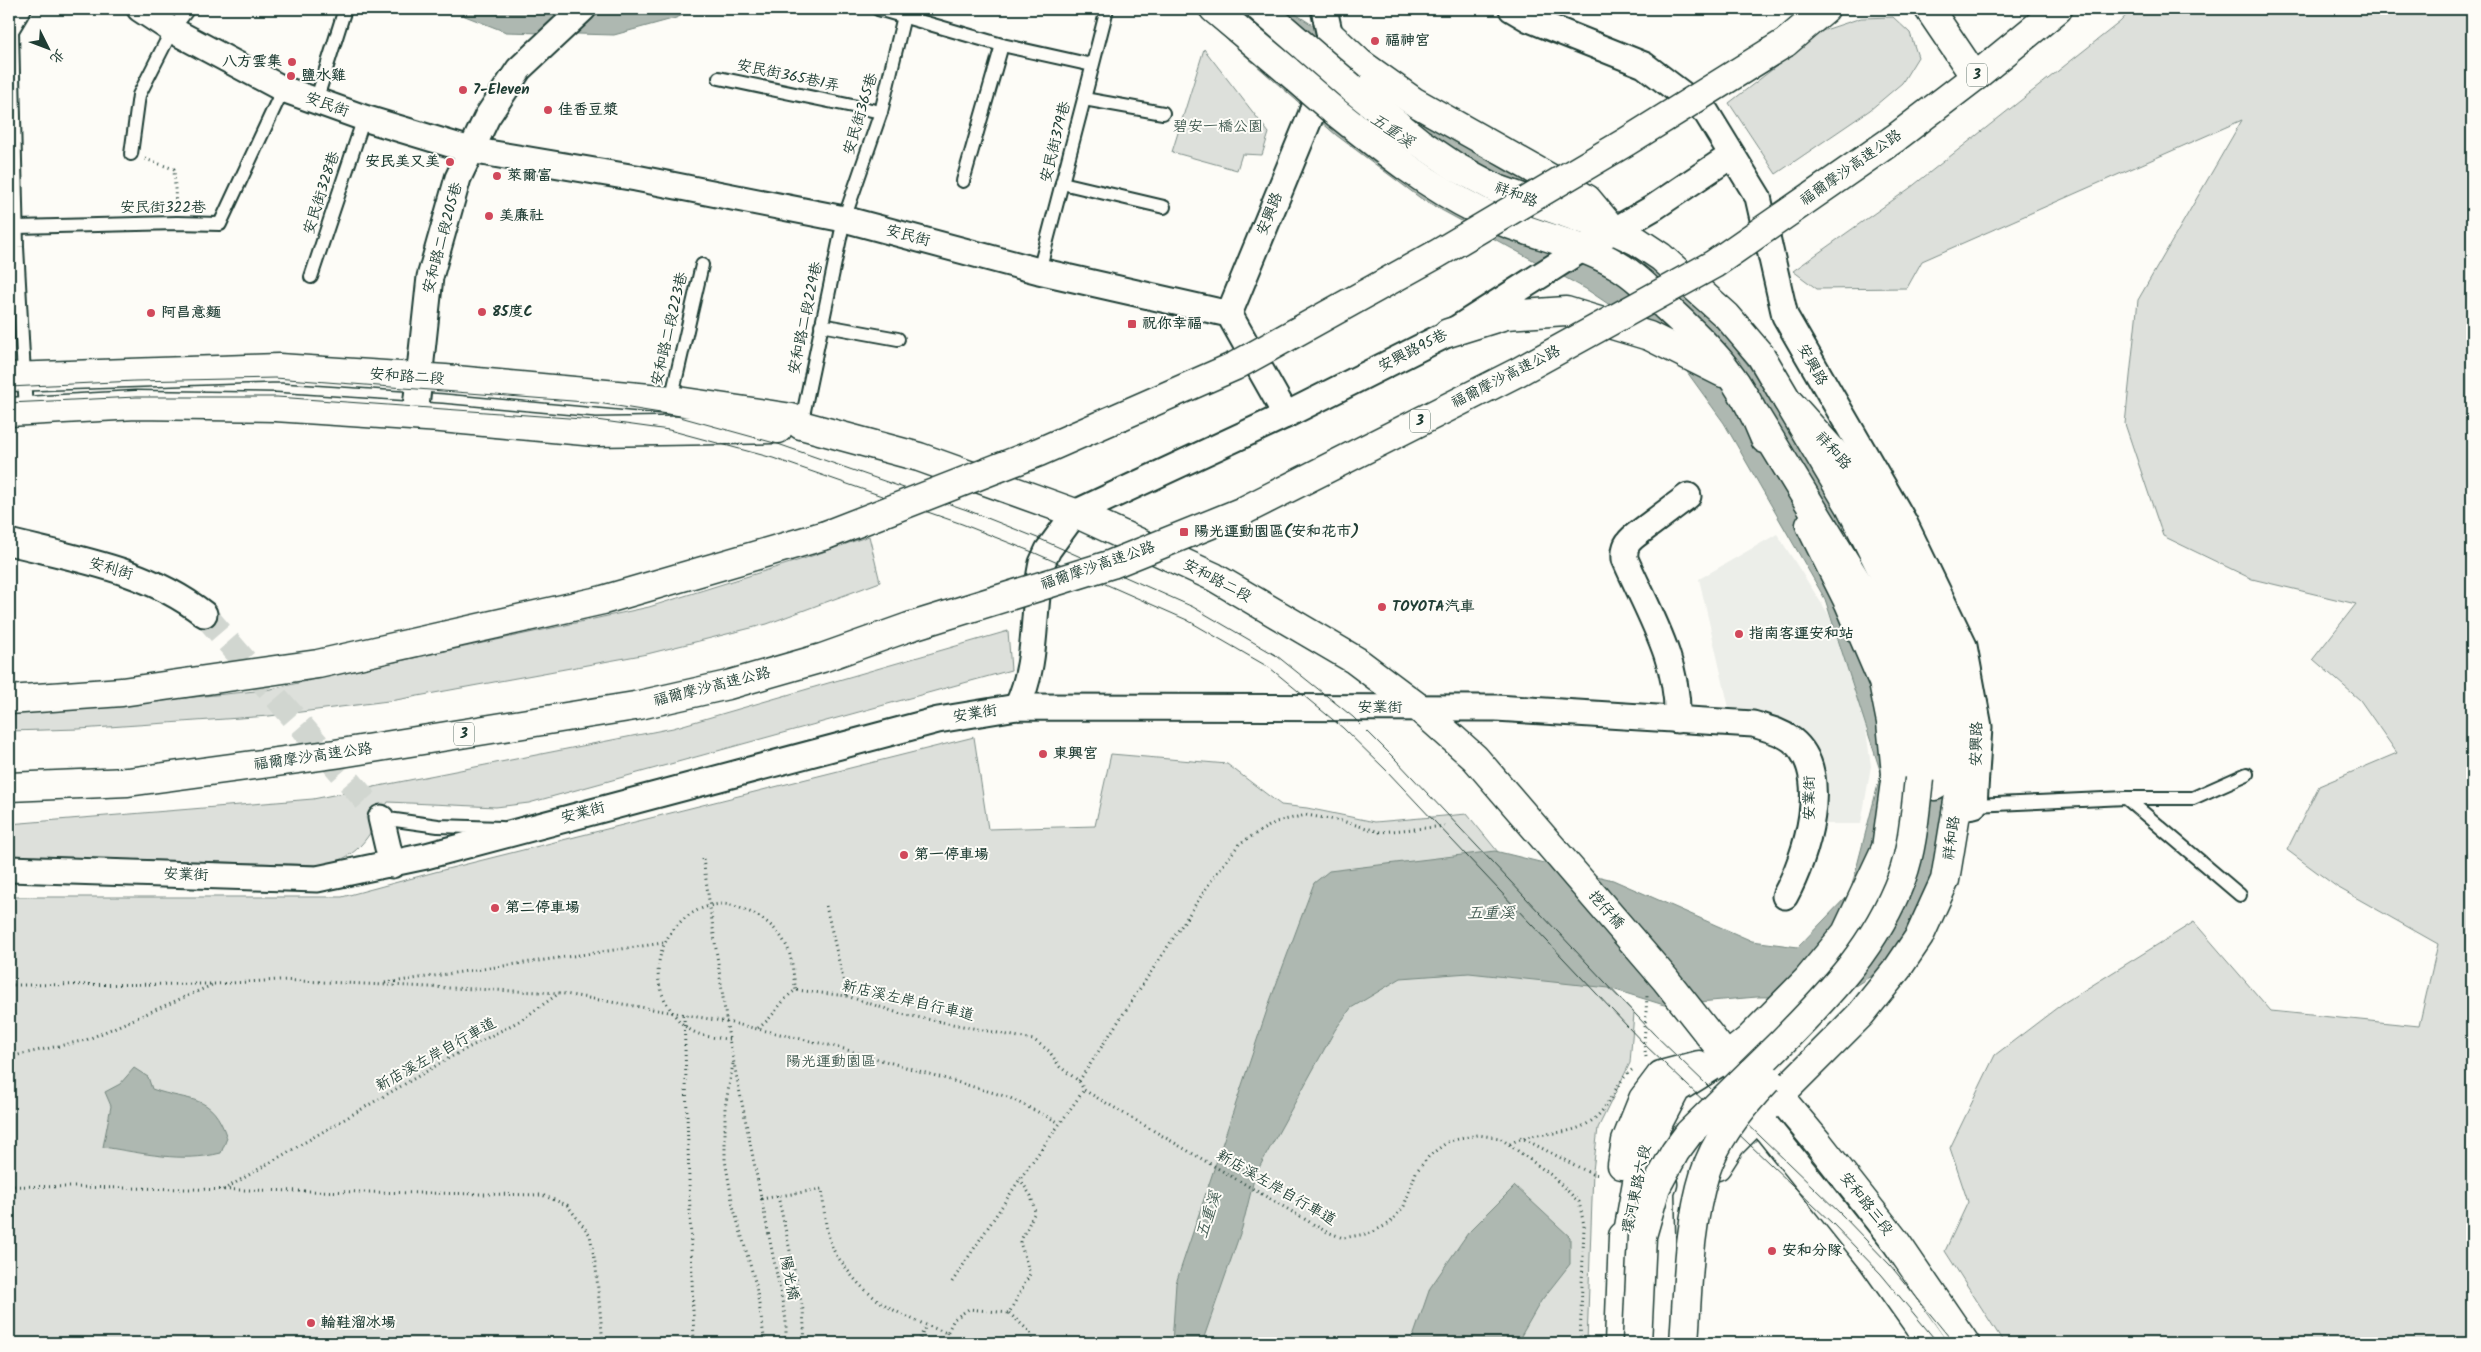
<svg xmlns="http://www.w3.org/2000/svg" width="2481" height="1352" viewBox="0 0 2481 1352" font-family="Kalam,'LXGW WenKai TC',sans-serif">
<style>
.built{fill:#eceee9}
.green{fill:#dde0db;stroke:#7e8e88}
.water{fill:#aeb8b1;stroke:#75877f}
.lines{fill:none;stroke-linecap:round;stroke-linejoin:round}
.minor-tunnel{stroke:#d1d6d0;stroke-width:25;stroke-dasharray:25 12;stroke-linecap:butt}
.service-casing{stroke:#1f3d34;stroke-width:16}
.minor-casing{stroke:#1f3d34;stroke-width:29}
.secondary-casing{stroke:#1f3d34;stroke-width:31}
.trunk-casing{stroke:#1f3d34;stroke-width:31}
.motorway-casing{stroke:#1f3d34;stroke-width:31}
.path{stroke:#1f3d34;stroke-width:3;stroke-dasharray:1 4;stroke-linecap:butt}
.service{stroke:#fdfcf7;stroke-width:12}
.minor{stroke:#fdfcf7;stroke-width:25}
.secondary{stroke:#fdfcf7;stroke-width:28}
.trunk{stroke:#fdfcf7;stroke-width:28}
.motorway{stroke:#fdfcf7;stroke-width:28}
.tram{stroke:#1f3d34;stroke-width:1}
.secondary-bridge-casing{stroke:#1f3d34;stroke-width:31;stroke-linecap:butt}
.trunk-bridge-casing{stroke:#1f3d34;stroke-width:31;stroke-linecap:butt}
.motorway-bridge-casing{stroke:#1f3d34;stroke-width:31;stroke-linecap:butt}
.secondary-bridge{stroke:#fdfcf7;stroke-width:28}
.trunk-bridge{stroke:#fdfcf7;stroke-width:28}
.motorway-bridge{stroke:#fdfcf7;stroke-width:28}
.poi-dot{fill:#d1495b;stroke:#fdfcf7;stroke-width:2}
.labels{text-anchor:middle;dominant-baseline:central;stroke-width:4;stroke-linejoin:round;paint-order:stroke}
.shield{fill:#fdfcf7;stroke:#62766e;stroke-width:1}
.shield-label{font-size:14px;font-weight:bold;fill:#1f3d34}
.poi-label{font-size:15px;font-weight:bold;fill:#1f3d34;stroke:#fdfcf7;text-anchor:start}
.street-label{font-size:15px;fill:#1f3d34;stroke:#fdfcf7}
.park-label{font-size:15px;fill:#455e55;stroke:#fdfcf7}
.water-label{font-size:16px;font-style:italic;fill:#435c53;stroke:#fdfcf7}
</style>
<rect width="100%" height="100%" fill="#fdfcf7"/>
<filter id="ink" filterUnits="userSpaceOnUse"><feTurbulence type="fractalNoise" baseFrequency=".02" numOctaves="2"/><feDisplacementMap in="SourceGraphic" scale="10" xChannelSelector="R" yChannelSelector="G"/><feConvolveMatrix kernelMatrix="1 2 1 2 8 2 1 2 1" color-interpolation-filters="sRGB"/></filter>
<g filter="url(#ink)">
<path class="built" d="M1777 534 1829 615 1864 716 1871 766 1861 824H1823L1824 779 1820 762 1730 712 1699 579Z"/>
<g class="green">
<path d="M2132 9H2472V1343H2004L1945 1251 1968 1202 1950 1148 1995 1055 2062 1004 2194 922 2271 1011 2419 1026 2438 944 2337 887 2287 850 2319 786 2397 753 2360 700 2313 659 2356 604 2252 579 2163 536 2125 424 2138 300 2242 120 1922 261 1907 288 1817 289 1793 271 1910 188 2120 22Z"/>
<path d="M1893 17 1910 33 1918 57 1902 83 1870 110 1776 174 1729 103 1822 31 1861 18Z"/>
<path d="M1204 49 1269 133 1262 155 1242 154 1237 170 1172 152Z"/>
<path d="M869 536 880 582 767 624 647 654 396 700 269 716 79 729 9 731V710L174 699 266 690 649 607 803 559Z"/>
<path d="M1008 631 1011 670 529 803 496 807 388 802C370 833 362 857 324 865L9 856V824L313 799 673 728Z"/>
<path d="M974 737 988 829 1095 826 1111 754 1227 764 1281 805 1307 808 1375 822 1467 814 1609 988 1634 1013 1630 1063 1598 1128 1593 1171 1587 1343H9V897H342L435 872Z"/>
</g>
<g class="water">
<path d="M454 9H697L676 18 614 35 506 32 465 16Z"/>
<path d="M1192 9H1288L1314 26 1430 125 1506 171 1659 252 1751 369 1922 640 1961 787 1946 881 1887 966 1839 996 1757 997 1664 1005 1609 988 1469 973 1401 978 1351 1008 1335 1030 1255 1175 1242 1228 1202 1343H1172L1176 1283 1270 1001 1314 883 1329 871 1495 851 1613 880 1752 941 1798 947 1850 893 1881 773 1825 599 1724 423 1666 343 1586 289 1423 200 1336 135Z"/>
<path d="M134 1068 148 1077 152 1089C191 1103 212 1092 227 1138L221 1153C181 1163 143 1153 103 1147L111 1106 105 1092 120 1084Z"/>
<path d="M1515 1186 1570 1237V1264L1541 1301 1517 1343H1411L1430 1288 1468 1233Z"/>
</g>
<g class="lines">
<path class="minor-tunnel" d="M204 614 381 818"/>
<g class="service-casing">
<g id="service">
<path d="M25 9 12 31 17 247 26 411"/>
<path d="M878 9 1002 45 1092 65"/>
<path d="M719 78 881 112"/>
<path d="M1084 99 1107 9"/>
<path d="M316 101 345 9"/>
<path d="M131 154 139 95 172 30 188 9"/>
<path d="M963 181 1002 45"/>
<path d="M1062 183 1164 207"/>
<path d="M17 227 177 223 220 224 283 89"/>
<path d="M1039 271 1084 99 1163 113"/>
<path d="M311 277 364 118"/>
<path d="M821 325 898 339"/>
<path d="M671 400 702 265"/>
<path d="M801 425 844 219 881 112 904 16"/>
<path d="M2126 798 2240 895"/>
<path d="M1974 805 2126 798H2193L2247 774"/>
<path d="M381 818 438 826 502 828"/>
</g>
</g>
<g class="minor-casing">
<g id="minor">
<path d="M140 9 172 30 283 89 364 118 470 150 636 178 844 219 1039 271 1229 314 1286 415"/>
<path d="M1512 9 1529 19 1644 65 1706 112 1758 197 1785 316 1904 522 1964 646 1979 727 1974 805 1956 808"/>
<path d="M1229 314 1311 115 1332 45 1324 9"/>
<path d="M415 416 430 277 458 178 487 117 519 69 583 9"/>
<path d="M9 542C77 559 148 570 204 614"/>
<path d="M1017 707C1039 661 1031 612 1042 563L1048 550 1075 513 1286 415 1453 331 1582 249 1653 208 1732 155"/>
<path d="M1677 720C1680 662 1647 610 1625 559 1624 547 1627 542 1636 535L1688 496"/>
<path d="M381 818 392 865"/>
<path d="M9 869 317 879 426 856 938 720 1017 707 1496 708 1753 724C1766 728 1780 731 1792 740 1833 773 1806 858 1785 896"/>
</g>
</g>
<g class="secondary-casing">
<g id="secondary">
<path d="M1214 9 1289 72"/>
<path d="M1261 9 1307 49"/>
<path d="M1331 36 1361 64 1413 101 1587 199 1612 229"/>
<path d="M1352 88 1419 142 1456 167 1497 189 1614 230 1637 241 1661 257 1727 316 1761 356 1787 400 1857 478 1937 634 1962 717 1965 759 1945 880 1919 937 1898 968 1861 1014 1731 1144 1717 1166"/>
<path d="M1333 110C1382 149 1423 183 1479 211 1523 234 1575 240 1617 265 1636 276 1651 292 1666 307 1712 349 1742 380 1765 439"/>
<path d="M1448 333 1506 315 1566 311 1649 336 1723 373"/>
<path d="M9 377 279 368 445 379 671 400 792 418 801 425 919 457 1075 513 1214 577 1355 660 1419 708 1475 758 1665 979 1748 1084 1758 1117 1873 1261 1931 1343"/>
<path d="M9 412 136 405 275 407 441 418 595 432 778 429"/>
<path d="M1764 1090 1779 1096 1819 1144 1896 1242 1965 1343"/>
<path d="M1622 1165 1626 1141 1643 1099 1661 1075 1699 1065"/>
<path d="M1624 1255 1644 1143 1655 1129 1676 1089 1727 1057 1748 1040 1808 979 1846 933 1886 848 1896 774 1891 722 1883 682 1849 603 1810 525"/>
<path d="M1619 1343 1623 1236"/>
</g>
</g>
<g class="trunk-casing">
<g id="trunk">
<path d="M1787 400 1850 506 1917 640 1929 670 1942 719 1935 786"/>
<path d="M1756 416 1864 593 1894 652 1917 720 1919 779"/>
<path d="M1649 1204 1655 1129"/>
<path d="M1658 1343 1662 1284 1660 1192 1663 1184"/>
</g>
</g>
<g class="motorway-casing">
<g id="motorway">
<path d="M1929 9 1975 77"/>
<path d="M1785 43 1825 9"/>
<path d="M1894 139 1975 77 2058 9"/>
<path d="M9 700 122 692 318 664 603 600 826 535"/>
<path d="M9 787 128 782 335 754 635 706 728 685 822 658 909 627"/>
</g>
</g>
<g class="path">
<path d="M145 159 174 169 176 207"/>
<path d="M703 859 729 1039 786 1320V1343"/>
<path d="M826 906 847 996"/>
<path d="M385 983 663 943"/>
<path d="M9 985 215 984 279 980 559 993 727 1022 837 1047 1008 1097 1060 1123"/>
<path d="M684 1015 694 1343"/>
<path d="M758 1028C774 1018 780 1000 796 990L847 996 901 1014 1034 1040 1049 1051 1060 1067 1079 1081 1084 1090 1325 1231 1343 1238 1371 1233 1390 1223 1404 1206 1416 1172 1430 1155 1449 1141 1478 1135 1500 1138 1551 1175 1579 1202 1584 1225 1580 1343"/>
<path d="M729 1039C698 1037 684 1032 667 1004 642 962 673 907 722 904 733 904 745 910 754 914 769 922 781 933 788 949 793 961 793 977 796 990"/>
<path d="M9 1057 86 1040 212 985"/>
<path d="M1646 1057 1644 1044 1647 996"/>
<path d="M733 1064 725 1108V1160L733 1206 756 1285 765 1343"/>
<path d="M1079 1081 1213 878 1240 843 1276 822 1306 815 1342 821 1380 832 1447 826"/>
<path d="M1520 1137 1592 1174 1601 1175"/>
<path d="M1510 1144C1535 1128 1568 1140 1594 1119 1610 1106 1616 1082 1632 1070"/>
<path d="M9 1186 542 1195 567 1205 590 1235 596 1268 603 1343"/>
<path d="M223 1190 451 1057 521 1020 558 994"/>
<path d="M778 1196 803 1310 805 1343"/>
<path d="M761 1199 822 1189C824 1210 825 1230 833 1249 836 1256 842 1262 846 1268 871 1304 907 1318 947 1333L954 1319 969 1309 1009 1313 1030 1274 1020 1242 1035 1212 1031 1196 1020 1179"/>
<path d="M952 1282 1020 1179 1084 1090"/>
<path d="M1009 1313 1031 1333 1033 1343"/>
<path d="M918 1343 926 1325"/>
<path d="M943 1343 947 1333"/>
</g>
<use href="#service" class="service"/>
<use href="#minor" class="minor"/>
<use href="#secondary" class="secondary"/>
<use href="#trunk" class="trunk"/>
<use href="#motorway" class="motorway"/>
<g class="tram">
<path d="M9 387 135 381 275 378 598 403 673 415 778 444 967 510 1040 539 1193 607 1277 656 1353 717 1396 760 1653 1033 1842 1215 1890 1265 1954 1343"/>
<path d="M9 403 136 397H277L596 420 669 430 773 458 962 524 1035 553 1187 620 1270 668 1343 728 1386 770 1644 1044 1833 1224 1881 1274 1938 1343"/>
</g>
<g class="secondary-bridge-casing">
<g id="secondary-bridge">
<path d="M1307 49 1352 88"/>
<path d="M1289 72 1333 110"/>
</g>
</g>
<g class="trunk-bridge-casing">
<g id="trunk-bridge">
<path d="M1637 1343 1642 1236 1656 1187 1675 1152 1689 1133C1720 1103 1751 1072 1782 1042 1832 991 1876 946 1902 877 1913 846 1915 812 1919 779"/>
<path d="M1684 1343C1688 1287 1688 1227 1705 1173 1716 1138 1743 1105 1768 1079"/>
</g>
</g>
<g class="motorway-bridge-casing">
<g id="motorway-bridge">
<path d="M826 535 1039 452 1235 366 1437 254 1626 142 1785 43"/>
<path d="M909 627 1112 564 1241 512 1518 372 1714 264 1894 139"/>
</g>
</g>
<use href="#secondary-bridge" class="secondary-bridge"/>
<use href="#trunk-bridge" class="trunk-bridge"/>
<use href="#motorway-bridge" class="motorway-bridge"/>
</g>
</g>
<g class="poi-dot">
<circle cx="1375" cy="41" r="5"/>
<circle cx="292" cy="62" r="5"/>
<circle cx="291" cy="76" r="5"/>
<circle cx="463" cy="90" r="5"/>
<circle cx="548" cy="110" r="5"/>
<circle cx="450" cy="162" r="5"/>
<circle cx="497" cy="176" r="5"/>
<circle cx="489" cy="216" r="5"/>
<circle cx="482" cy="312" r="5"/>
<circle cx="151" cy="313" r="5"/>
<rect x="1127" y="319" width="10" height="10" rx="2.5"/>
<rect x="1179" y="527" width="10" height="10" rx="2.5"/>
<circle cx="1382" cy="607" r="5"/>
<circle cx="1739" cy="634" r="5"/>
<circle cx="1043" cy="754" r="5"/>
<circle cx="904" cy="855" r="5"/>
<circle cx="495" cy="908" r="5"/>
<circle cx="1772" cy="1251" r="5"/>
<circle cx="311" cy="1323" r="5"/>
</g>
<g class="labels">
<g class="shield">
<rect x="1967" y="63.5" width="20" height="23" rx="4"/>
<rect x="1410" y="409.5" width="20" height="23" rx="4"/>
<rect x="454" y="722.5" width="20" height="23" rx="4"/>
</g>
<g class="shield-label">
<text x="1977" y="75">3</text>
<text x="1420" y="421">3</text>
<text x="464" y="734">3</text>
</g>
<g class="poi-label">
<text x="1385" y="41">福神宮</text>
<text x="282" y="62" text-anchor="end">八方雲集</text>
<text x="301" y="76">鹽水雞</text>
<text x="473" y="90">7-Eleven</text>
<text x="558" y="110">佳香豆漿</text>
<text x="440" y="162" text-anchor="end">安民美又美</text>
<text x="507" y="176">萊爾富</text>
<text x="499" y="216">美廉社</text>
<text x="492" y="312">85度C</text>
<text x="161" y="313">阿昌意麵</text>
<text x="1142" y="324">祝你幸福</text>
<text x="1194" y="532">陽光運動園區(安和花市)</text>
<text x="1392" y="607">TOYOTA汽車</text>
<text x="1749" y="634">指南客運安和站</text>
<text x="1053" y="754">東興宮</text>
<text x="914" y="855">第一停車場</text>
<text x="505" y="908">第二停車場</text>
<text x="1782" y="1251">安和分隊</text>
<text x="321" y="1323">輪鞋溜冰場</text>
</g>
<g class="street-label">
<text transform="translate(788 76) rotate(12)">安民街365巷1弄</text>
<text transform="translate(327 105) rotate(20)">安民街</text>
<text transform="translate(861 114) rotate(-73)">安民街365巷</text>
<text transform="translate(1056 142) rotate(-76)">安民街379巷</text>
<text transform="translate(1851 168) rotate(-35)">福爾摩沙高速公路</text>
<text transform="translate(322 193) rotate(-72)">安民街328巷</text>
<text transform="translate(1516 195) rotate(21)">祥和路</text>
<text x="163" y="208">安民街322巷</text>
<text transform="translate(1270 214) rotate(-68)">安興路</text>
<text transform="translate(908 236) rotate(15)">安民街</text>
<text transform="translate(443 238) rotate(-75)">安和路二段205巷</text>
<text transform="translate(806 318) rotate(-78)">安和路二段229巷</text>
<text transform="translate(670 329) rotate(-77)">安和路二段223巷</text>
<text transform="translate(1413 351) rotate(-27)">安興路95巷</text>
<text transform="translate(1812 365) rotate(61)">安興路</text>
<text transform="translate(407 377) rotate(4)">安和路二段</text>
<text transform="translate(1506 377) rotate(-27)">福爾摩沙高速公路</text>
<text transform="translate(1833 451) rotate(48)">祥和路</text>
<text transform="translate(1098 566) rotate(-19)">福爾摩沙高速公路</text>
<text transform="translate(111 569) rotate(16)">安利街</text>
<text transform="translate(1217 581) rotate(28)">安和路二段</text>
<text transform="translate(712 687) rotate(-14)">福爾摩沙高速公路</text>
<text x="1380" y="708">安業街</text>
<text transform="translate(975 714) rotate(-9)">安業街</text>
<text transform="translate(1977 744) rotate(-89)">安興路</text>
<text transform="translate(313 757) rotate(-8)">福爾摩沙高速公路</text>
<text transform="translate(1810 798) rotate(-90)">安業街</text>
<text transform="translate(583 813) rotate(-15)">安業街</text>
<text transform="translate(1952 838) rotate(-82)">祥和路</text>
<text transform="translate(186 875) rotate(2)">安業街</text>
<text transform="translate(1606 910) rotate(49)">挖仔橋</text>
<text transform="translate(908 1001) rotate(13)">新店溪左岸自行車道</text>
<text transform="translate(436 1055) rotate(-29)">新店溪左岸自行車道</text>
<text transform="translate(1276 1188) rotate(30)">新店溪左岸自行車道</text>
<text transform="translate(1637 1189) rotate(-78)">環河東路六段</text>
<text transform="translate(1866 1204) rotate(52)">安和路三段</text>
<text transform="translate(789 1278) rotate(79)">陽光橋</text>
</g>
<g class="park-label">
<text x="1218" y="127">碧安一橋公園</text>
<text x="831" y="1062">陽光運動園區</text>
</g>
<g class="water-label">
<text transform="translate(1392 131) rotate(34)">五重溪</text>
<text x="1491" y="913">五重溪</text>
<text transform="translate(1209 1215) rotate(-72)">五重溪</text>
</g>
</g>
<rect width="2481" height="1352" fill="none" stroke="#fdfcf7" stroke-width="30"/>
<rect x="15" y="15" width="2451" height="1322" fill="none" stroke="#1f3d34" stroke-width="2" filter="url(#ink)"/>
<g transform="translate(48 48) rotate(132)" stroke="#fdfcf7" stroke-width="4" paint-order="stroke">
<path d="M0-4L9 19L0 12L-9 19Z" fill="#1f3d34"/>
<text y="-8" font-size="14" font-weight="bold" text-anchor="middle" fill="#1f3d34">北</text>
</g>
</svg>
